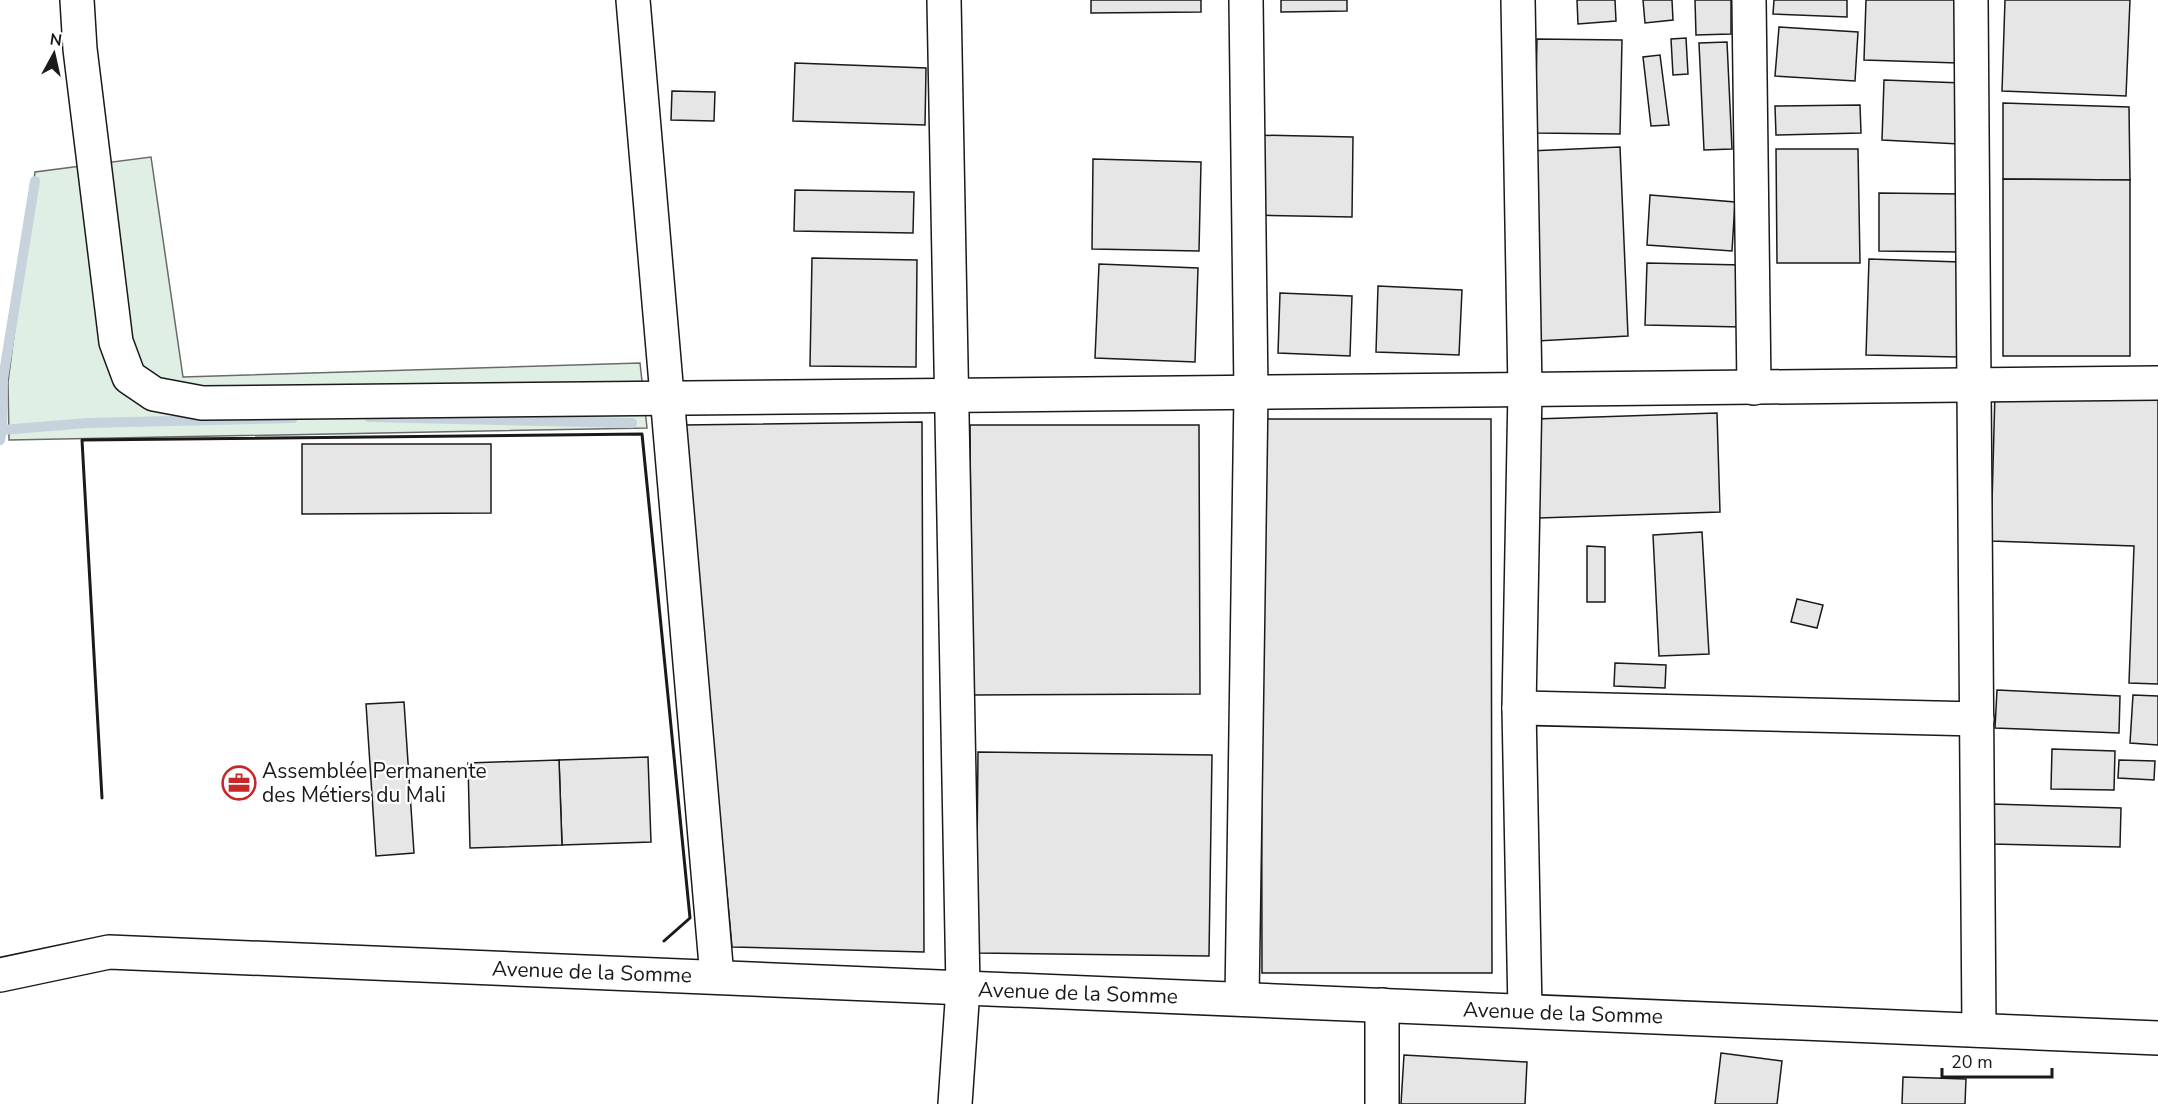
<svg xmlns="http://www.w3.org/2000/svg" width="2158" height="1104" viewBox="0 0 2158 1104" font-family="'Nunito Sans',sans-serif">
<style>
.green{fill:#e0efe3;stroke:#6a6a6a;stroke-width:1.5}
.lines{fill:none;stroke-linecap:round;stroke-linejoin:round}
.stream{stroke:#c6d2dc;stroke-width:10}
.building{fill:#e6e6e6;stroke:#1a1a1a;stroke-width:1.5}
.minor-casing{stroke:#1a1a1a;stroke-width:36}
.minor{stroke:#fff;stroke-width:33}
.wall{stroke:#1a1a1a;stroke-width:3}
.labels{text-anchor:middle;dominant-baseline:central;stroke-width:4.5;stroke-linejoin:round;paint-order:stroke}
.poi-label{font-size:21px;fill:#1a1a1a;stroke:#fff;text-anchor:start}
.street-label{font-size:21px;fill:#1a1a1a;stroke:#fff}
</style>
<rect width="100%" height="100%" fill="#fff"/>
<path class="green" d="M151 157 183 377 640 363 647 428 9 440 8 382 35 172Z"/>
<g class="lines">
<g class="stream">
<path d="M369 417 632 423"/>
<path d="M2 430 87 423 293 418"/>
<path d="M0 440 2 430 3 379 35 181"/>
</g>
</g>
<g class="building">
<path d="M1091 0H1201V12L1091 13Z"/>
<path d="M1281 0H1347V11L1281 12Z"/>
<path d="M1577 0H1615L1616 21 1578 24Z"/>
<path d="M1643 0H1672L1673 20 1645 23Z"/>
<path d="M1695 0H1731V34L1696 35Z"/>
<path d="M1774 0H1847V17L1773 14Z"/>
<path d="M1866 0H1960L1958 63 1864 60Z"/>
<path d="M2005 0H2130L2126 96 2002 91Z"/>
<path d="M1779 27 1858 32 1855 81 1775 76Z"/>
<path d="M1686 38 1688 74 1673 75 1671 39Z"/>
<path d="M1537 39 1622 40 1620 134 1535 133Z"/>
<path d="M1727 42 1732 149 1704 150 1699 43Z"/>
<path d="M1660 55 1669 125 1651 126 1643 57Z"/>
<path d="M795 63 926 68 925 125 793 121Z"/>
<path d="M1884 80 1962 83 1959 144 1882 140Z"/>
<path d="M672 91 715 92 714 121 671 120Z"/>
<path d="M2003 103 2129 107 2130 180 2003 179Z"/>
<path d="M1860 105 1861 133 1776 135 1775 106Z"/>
<path d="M1252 135 1353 137 1352 217 1251 215Z"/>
<path d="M1620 147 1628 336 1537 341 1529 151Z"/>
<path d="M1776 149H1858L1860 263H1777Z"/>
<path d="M1093 159 1201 162 1199 251 1092 249Z"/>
<path d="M2003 179 2130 180V356H2003Z"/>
<path d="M795 190 914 192 913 233 794 231Z"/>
<path d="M1879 193 1962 194V252L1879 251Z"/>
<path d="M1650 195 1735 202 1732 251 1647 245Z"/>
<path d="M812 258 917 260 916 367 810 366Z"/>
<path d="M1869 259 1960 262 1958 357 1866 355Z"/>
<path d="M1647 263 1743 265 1742 327 1645 325Z"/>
<path d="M1099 264 1198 268 1195 362 1095 358Z"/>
<path d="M1378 286 1462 290 1459 355 1376 352Z"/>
<path d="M1280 293 1352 296 1350 356 1278 353Z"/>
<path d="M1995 392 2158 397V684L2129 683 2134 546 1991 541Z"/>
<path d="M1717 413 1720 512 1539 518 1535 419Z"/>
<path d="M1261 419H1491L1492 973H1262Z"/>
<path d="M922 422 924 952 732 947 683 425Z"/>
<path d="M970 425H1199L1200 694 972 695Z"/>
<path d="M302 444H491V513L302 514Z"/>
<path d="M1702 532 1709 654 1659 656 1653 535Z"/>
<path d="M1587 546 1605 547V602H1587Z"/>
<path d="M1797 599 1823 605 1817 628 1791 622Z"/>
<path d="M1615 663 1666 665 1665 688 1614 686Z"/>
<path d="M1997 690 2120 696 2119 733 1995 728Z"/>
<path d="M2133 695 2158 696V745L2130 743Z"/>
<path d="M404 702 414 853 376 856 366 704Z"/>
<path d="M2052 749 2115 751 2114 790 2051 789Z"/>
<path d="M978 752 1212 755 1209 956 976 953Z"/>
<path d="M648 757 651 842 562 845 559 760Z"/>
<path d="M559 760 562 845 470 848 468 763Z"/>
<path d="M2119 760 2155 761 2154 780 2118 778Z"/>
<path d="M1992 804 2121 808 2120 847 1991 844Z"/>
<path d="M1721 1053 1782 1061 1777 1104H1715Z"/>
<path d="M1404 1055 1527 1062 1525 1104H1401Z"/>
<path d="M1903 1077 1966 1079 1965 1104H1902Z"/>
</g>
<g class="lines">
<g class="minor-casing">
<g id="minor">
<path d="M77 0 80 49 116 342 129 377 154 394 202 403 2158 383"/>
<path d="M633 0 717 977"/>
<path d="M944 0 963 988 955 1104"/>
<path d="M1518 0 1525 390 1519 708 1525 1011"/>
<path d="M1749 0 1754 388"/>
<path d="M1971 0 1979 1030"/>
<path d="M1519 708 1977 719"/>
<path d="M0 975 109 952 2158 1038"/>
<path d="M1242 999 1251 392 1246 0"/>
<path d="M1382 1005V1104"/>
</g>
</g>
<use href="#minor" class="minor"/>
<path class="wall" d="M102 798 82 440 642 434 690 918 664 941"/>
</g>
<defs>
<g id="office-ring" transform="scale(1.725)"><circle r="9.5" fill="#fff" stroke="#c62828" stroke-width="1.5"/><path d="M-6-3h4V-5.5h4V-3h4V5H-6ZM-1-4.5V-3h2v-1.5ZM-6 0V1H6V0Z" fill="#c62828"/></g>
</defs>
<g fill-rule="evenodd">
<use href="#office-ring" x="239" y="783"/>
</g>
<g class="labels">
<g class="poi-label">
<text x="262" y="771">Assemblée Permanente<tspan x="262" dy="24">des Métiers du Mali</tspan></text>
</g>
<g class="street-label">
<text transform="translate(592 972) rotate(2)">Avenue de la Somme</text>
<text transform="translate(1078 993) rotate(2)">Avenue de la Somme</text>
<text transform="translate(1563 1013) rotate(2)">Avenue de la Somme</text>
</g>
</g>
<g transform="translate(54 54) rotate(8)" stroke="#ffffff" stroke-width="4.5" paint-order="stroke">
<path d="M0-4.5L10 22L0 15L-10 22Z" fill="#1a1a1a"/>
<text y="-9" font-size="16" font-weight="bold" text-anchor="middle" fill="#1a1a1a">N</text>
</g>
<path d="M1942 1068v9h110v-9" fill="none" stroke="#1a1a1a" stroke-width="3"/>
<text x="1951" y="1068" font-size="18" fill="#1a1a1a" stroke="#ffffff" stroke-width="4.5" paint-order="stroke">20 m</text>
</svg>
